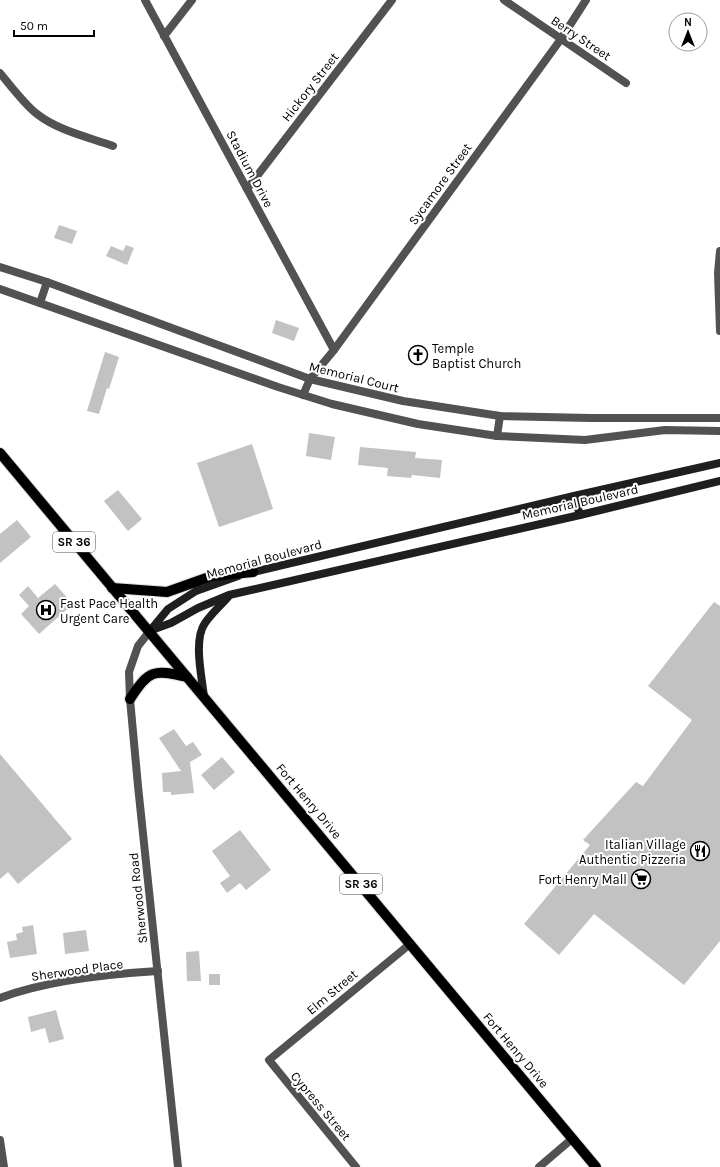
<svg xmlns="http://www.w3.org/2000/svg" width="720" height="1167" viewBox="0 0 720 1167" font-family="Karla,sans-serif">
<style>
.building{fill:#c2c2c2}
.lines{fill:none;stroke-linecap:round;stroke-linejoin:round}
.primary-casing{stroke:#dbdbdb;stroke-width:12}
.minor{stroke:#525252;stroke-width:8}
.tertiary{stroke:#525252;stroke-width:8}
.secondary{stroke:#1f1f1f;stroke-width:8}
.primary{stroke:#000;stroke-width:10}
.labels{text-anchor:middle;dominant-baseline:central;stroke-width:4;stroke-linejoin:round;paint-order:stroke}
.shield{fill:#fff;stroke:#4c4c4c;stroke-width:1}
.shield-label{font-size:12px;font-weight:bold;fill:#000}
.street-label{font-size:13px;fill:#000;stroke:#fff}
.poi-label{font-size:13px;fill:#000;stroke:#fff;text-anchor:start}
</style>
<rect width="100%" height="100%" fill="#fff"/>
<g class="building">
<path d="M59 225 77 231 72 244 54 238Z"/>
<path d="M126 245 134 248 127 265 106 256 111 246 123 251Z"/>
<path d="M276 320 299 328 294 341 272 333Z"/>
<path d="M105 352 119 357 109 389 107 388 99 414 87 411Z"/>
<path d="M309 433 335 437 331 460 306 456Z"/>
<path d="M252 444 273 509 219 527 197 463Z"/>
<path d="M360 447 416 452 415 458 442 460 440 478 412 475 411 478 387 476 388 468 358 465Z"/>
<path d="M118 490 142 519 128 531 104 501Z"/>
<path d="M17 520 31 537 0 563V534Z"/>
<path d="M55 584 73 604 39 634 21 614 29 606 19 595 28 586 38 598Z"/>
<path d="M714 602 720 606V941L684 985 594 914 559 955 524 924 590 845 583 840 636 782 643 786 692 720 648 686Z"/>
<path d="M174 729 186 746 193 742 202 755 190 762 194 793 171 795V792H163L162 773 181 771 159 738Z"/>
<path d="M0 754 72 839 18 884 8 872 0 879Z"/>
<path d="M222 757 235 772 214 790 201 775Z"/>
<path d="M240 830 271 870 246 890 240 883 227 893 220 883 230 876 212 851Z"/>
<path d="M33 925 37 954 10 958 7 942 17 940 16 934 23 932 22 927Z"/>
<path d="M86 930 89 951 65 954 63 933Z"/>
<path d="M199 951 201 981H187L186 952Z"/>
<rect x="209" y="974" width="11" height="11"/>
<path d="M56 1010 64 1039 49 1043 45 1028 31 1032 28 1017Z"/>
</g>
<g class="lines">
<g class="primary-casing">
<g id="primary">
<path d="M0 453 596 1167"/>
<path d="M112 588 167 592 212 576 253 572"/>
<path d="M130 699C149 670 153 669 187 677"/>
</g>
</g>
<g class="minor">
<path d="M145 0 334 350"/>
<path d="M504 0 626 83"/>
<path d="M164 36 192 0"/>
<path d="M0 73C10 85 25 105 37 114 59 131 88 137 113 146"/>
<path d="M247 189 392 0"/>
<path d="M720 251 718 273 720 331"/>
<path d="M0 267 47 282 310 379 403 401 500 416 591 418H720"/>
<path d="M0 289 278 387 332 404 418 424 497 436 585 440 665 430 720 431"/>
<path d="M40 303 47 282"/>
<path d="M303 395 310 379 334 350 561 39 586 0"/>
<path d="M497 436 500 416"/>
<path d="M0 998C47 980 108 974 158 971"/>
<path d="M0 1140 4 1167"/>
<path d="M356 1167 269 1060 410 944"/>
<path d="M539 1167 573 1138"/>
</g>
<path class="tertiary" d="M149 632 138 646 129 672 130 699 138 786 178 1167"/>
<g class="secondary">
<path d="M574 496 580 515"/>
<path d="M249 573 574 496 720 463"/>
<path d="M149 631 171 623 198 608 229 595 580 515 720 481"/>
<path d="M149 632 168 609 196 591 238 576"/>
<path d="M204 697C202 677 193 640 205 623 211 614 220 606 228 597"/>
</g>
<use href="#primary" class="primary"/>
</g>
<defs>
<g id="church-ring" transform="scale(1)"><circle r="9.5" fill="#fff" stroke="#000" stroke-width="1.5"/><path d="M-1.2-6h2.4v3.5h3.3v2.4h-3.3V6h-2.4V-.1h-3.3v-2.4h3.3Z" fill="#000"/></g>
<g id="hospital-ring" transform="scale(1)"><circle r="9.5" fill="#fff" stroke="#000" stroke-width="1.5"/><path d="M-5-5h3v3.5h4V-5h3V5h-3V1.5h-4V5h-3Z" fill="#000"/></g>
<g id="restaurant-ring" transform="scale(1)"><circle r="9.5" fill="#fff" stroke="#000" stroke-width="1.5"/><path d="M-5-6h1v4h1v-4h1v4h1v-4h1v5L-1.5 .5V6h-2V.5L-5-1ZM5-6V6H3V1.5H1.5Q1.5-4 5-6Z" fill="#000"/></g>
<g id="supermarket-ring" transform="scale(1)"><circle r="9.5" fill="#fff" stroke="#000" stroke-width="1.5"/><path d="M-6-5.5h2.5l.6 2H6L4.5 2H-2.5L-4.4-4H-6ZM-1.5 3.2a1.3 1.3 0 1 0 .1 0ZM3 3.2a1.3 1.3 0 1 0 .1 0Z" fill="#000"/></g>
</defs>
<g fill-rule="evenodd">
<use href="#church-ring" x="418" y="355"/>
<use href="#hospital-ring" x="46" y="610"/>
<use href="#restaurant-ring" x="700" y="851"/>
<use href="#supermarket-ring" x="641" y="879"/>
</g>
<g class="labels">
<g class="shield">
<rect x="53" y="532" width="42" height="20" rx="3"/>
<rect x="340" y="874" width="42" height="20" rx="3"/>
</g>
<g class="shield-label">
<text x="74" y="542">SR 36</text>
<text x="361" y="884">SR 36</text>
</g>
<g class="street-label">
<text transform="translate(581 38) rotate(34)">Berry Street</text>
<text transform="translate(310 87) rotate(-52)">Hickory Street</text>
<text transform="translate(250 169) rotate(62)">Stadium Drive</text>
<text transform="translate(440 184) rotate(-54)">Sycamore Street</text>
<text transform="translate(354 377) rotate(14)">Memorial Court</text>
<text transform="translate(580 502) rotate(-13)">Memorial Boulevard</text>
<text transform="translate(264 559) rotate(-15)">Memorial Boulevard</text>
<text transform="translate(309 801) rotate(50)">Fort Henry Drive</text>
<text transform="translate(138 898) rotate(-96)">Sherwood Road</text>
<text transform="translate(77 970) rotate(-8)">Sherwood Place</text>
<text transform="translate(332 992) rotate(-40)">Elm Street</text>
<text transform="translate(516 1050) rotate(50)">Fort Henry Drive</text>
<text transform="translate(321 1106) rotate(50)">Cypress Street</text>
</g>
<g class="poi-label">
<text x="432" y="348">Temple<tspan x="432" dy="15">Baptist Church</tspan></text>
<text x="60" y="603">Fast Pace Health<tspan x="60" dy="15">Urgent Care</tspan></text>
<text x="686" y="844" text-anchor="end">Italian Village<tspan x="686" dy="15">Authentic Pizzeria</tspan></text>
<text x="627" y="879" text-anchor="end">Fort Henry Mall</text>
</g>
</g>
<g transform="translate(688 32)"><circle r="19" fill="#ffffff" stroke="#999999"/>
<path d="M0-3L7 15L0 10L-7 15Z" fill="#000000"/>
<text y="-6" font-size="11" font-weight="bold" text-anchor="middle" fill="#000000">N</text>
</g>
<path d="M14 30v6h80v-6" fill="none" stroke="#000000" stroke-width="2"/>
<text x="20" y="30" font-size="12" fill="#000000" stroke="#ffffff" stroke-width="3" paint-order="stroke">50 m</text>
</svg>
